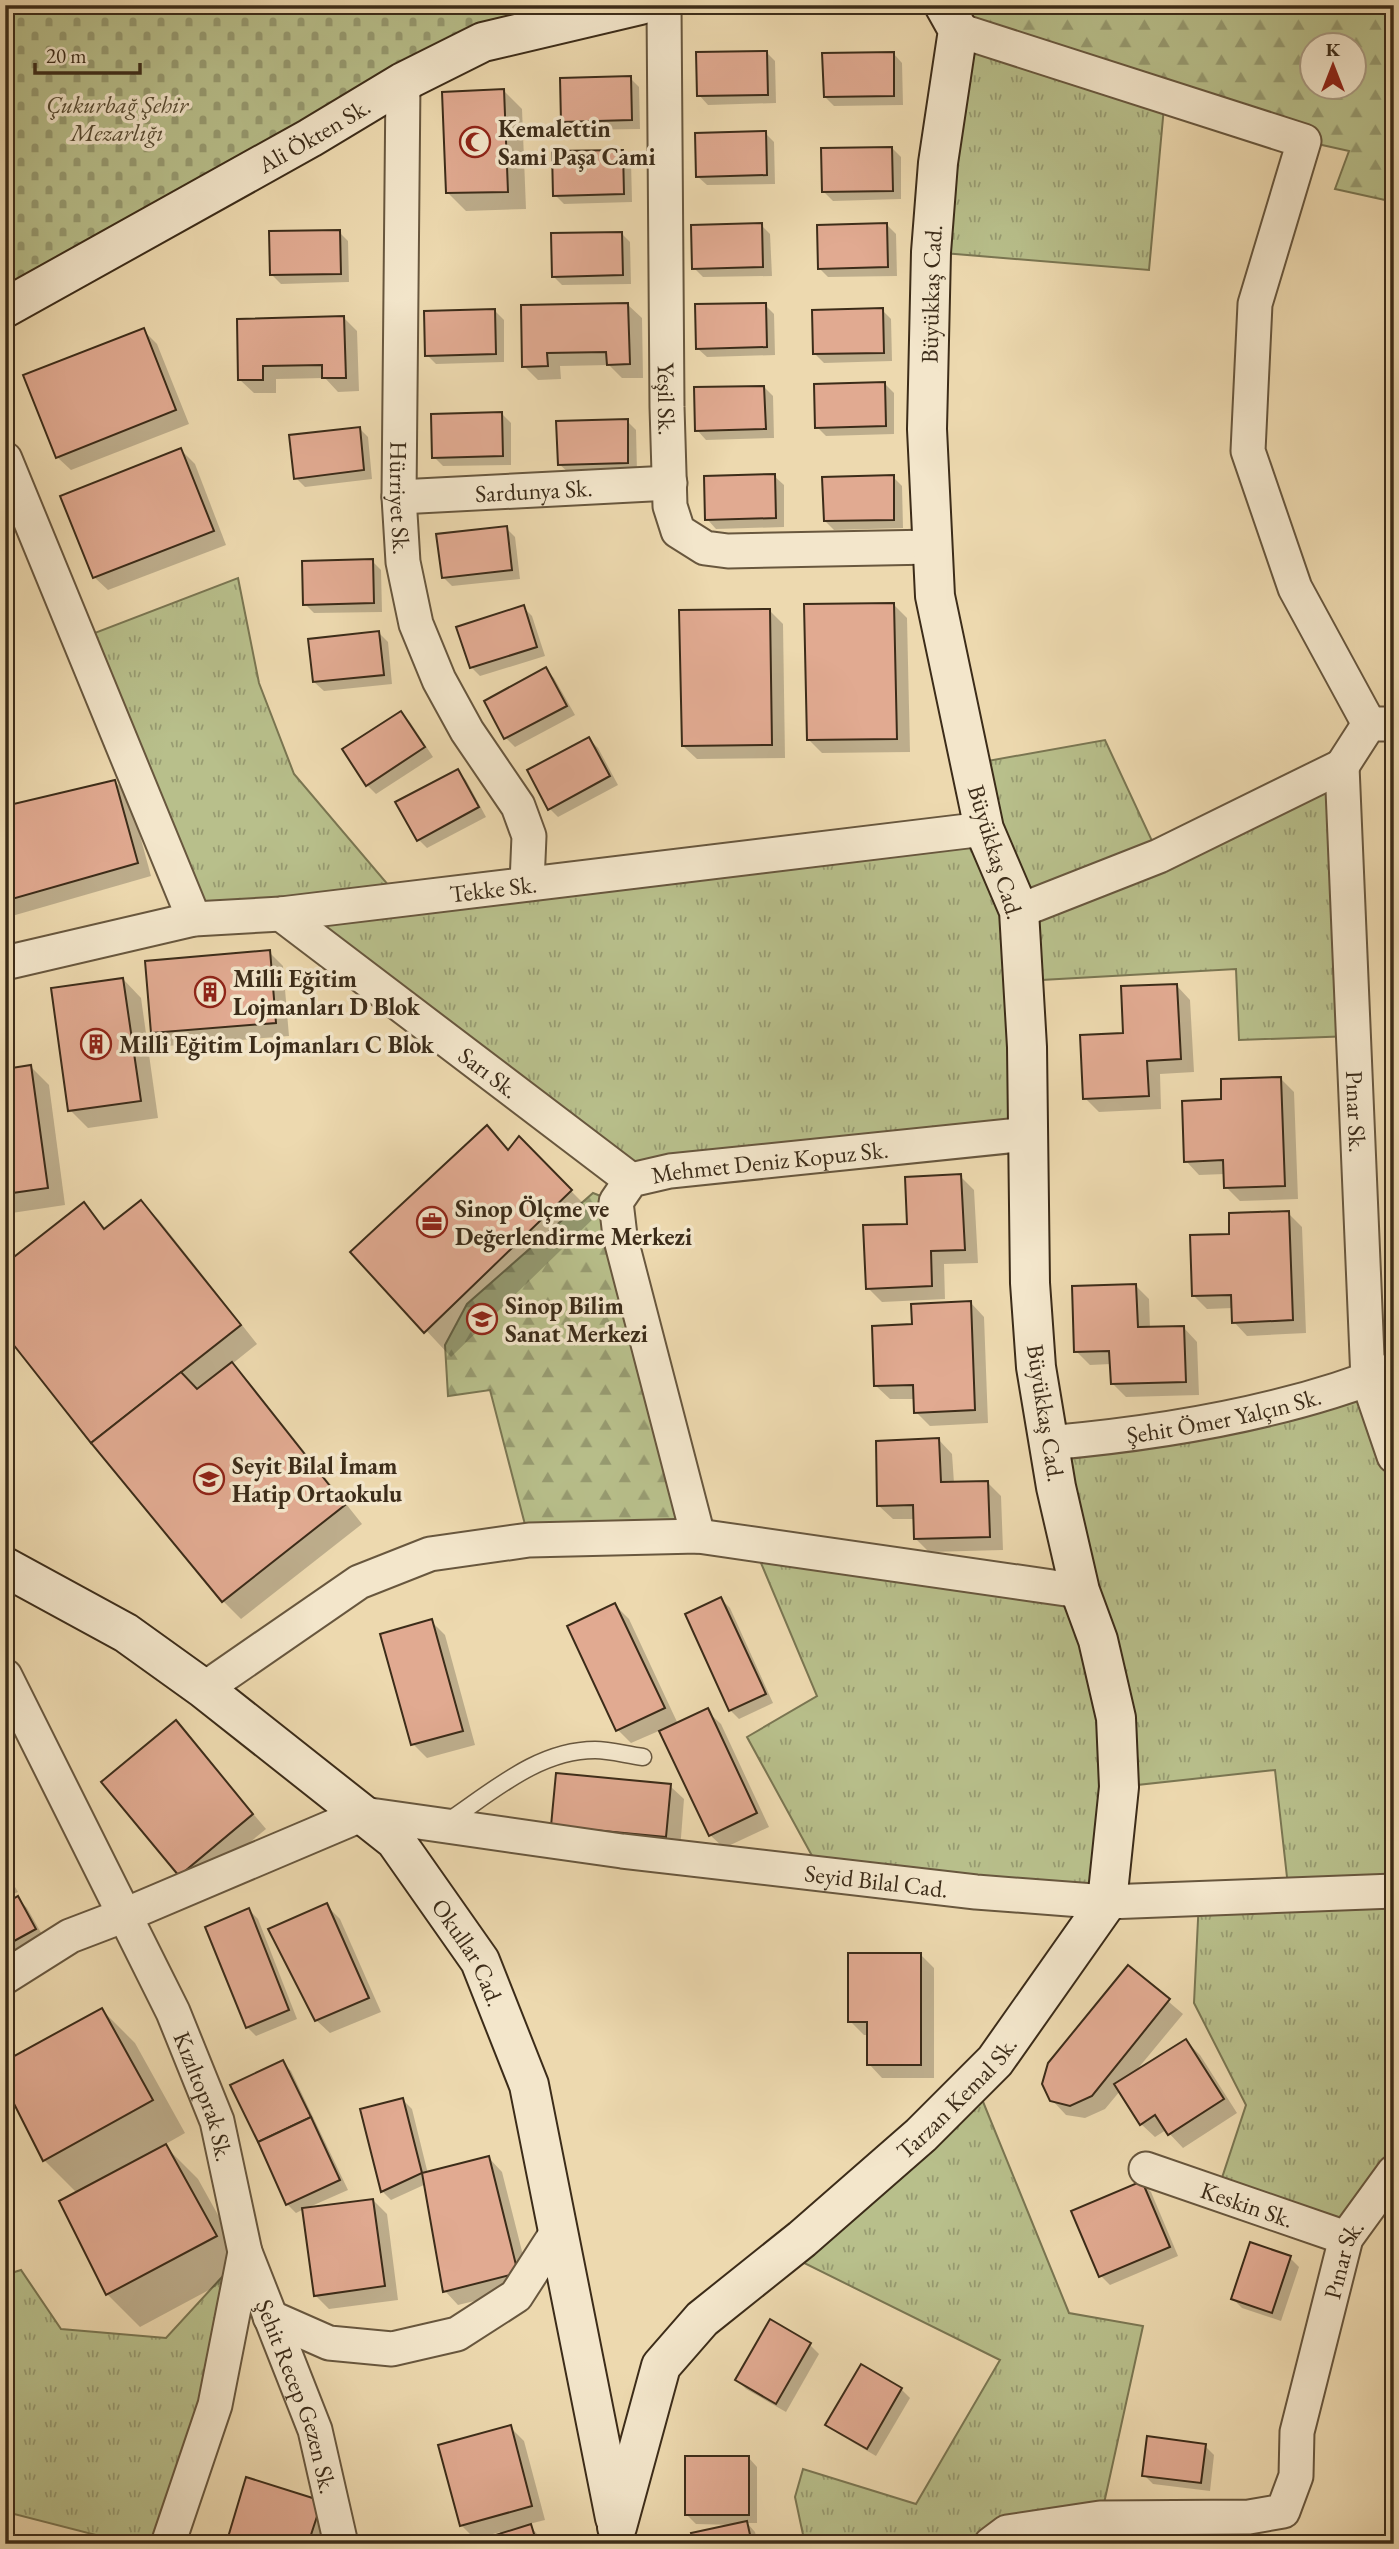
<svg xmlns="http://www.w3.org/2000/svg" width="1399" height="2549" viewBox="0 0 1399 2549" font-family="'EB Garamond',serif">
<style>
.grass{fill:url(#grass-tufts);stroke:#7a7652;stroke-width:2}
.forest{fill:url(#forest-firs);stroke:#7a7652;stroke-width:2;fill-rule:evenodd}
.cemetery{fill:url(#cemetery-stones);stroke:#7a7652;stroke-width:2}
.shadow{fill:#0003}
.building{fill:#e1aa91;stroke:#3c2c19;stroke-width:2}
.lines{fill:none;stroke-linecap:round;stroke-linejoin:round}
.lane-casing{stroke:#68573e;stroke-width:19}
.street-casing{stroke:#68573e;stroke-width:37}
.secondary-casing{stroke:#3c2c19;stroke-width:42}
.lane{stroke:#f3e6cb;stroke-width:16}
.street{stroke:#f3e6cb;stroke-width:33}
.secondary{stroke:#f3e6cb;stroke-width:38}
.labels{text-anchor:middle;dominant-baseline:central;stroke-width:7;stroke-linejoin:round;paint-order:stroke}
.park-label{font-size:24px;font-style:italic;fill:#554930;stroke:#f3e6cb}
.poi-label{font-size:24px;font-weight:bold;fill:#3c2c19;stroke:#f3e6cb;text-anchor:start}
.street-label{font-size:24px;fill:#3c2c19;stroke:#f3e6cb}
</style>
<defs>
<pattern id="grass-tufts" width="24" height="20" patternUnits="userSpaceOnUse" patternTransform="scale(1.75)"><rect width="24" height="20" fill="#b8bf8b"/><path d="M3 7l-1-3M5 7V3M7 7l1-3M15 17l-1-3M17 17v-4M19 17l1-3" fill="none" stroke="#979b71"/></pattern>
<pattern id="forest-firs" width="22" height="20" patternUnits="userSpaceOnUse" patternTransform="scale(1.75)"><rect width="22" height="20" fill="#b8bf8b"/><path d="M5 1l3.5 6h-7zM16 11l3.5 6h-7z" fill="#979b71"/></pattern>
<pattern id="cemetery-stones" width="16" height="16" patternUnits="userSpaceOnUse" patternTransform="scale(1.75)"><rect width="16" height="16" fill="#b8bf8b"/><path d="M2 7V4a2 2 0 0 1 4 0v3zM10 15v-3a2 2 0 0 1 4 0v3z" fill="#979b71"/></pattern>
</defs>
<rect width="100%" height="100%" fill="#edd9af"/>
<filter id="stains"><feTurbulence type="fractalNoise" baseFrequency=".00286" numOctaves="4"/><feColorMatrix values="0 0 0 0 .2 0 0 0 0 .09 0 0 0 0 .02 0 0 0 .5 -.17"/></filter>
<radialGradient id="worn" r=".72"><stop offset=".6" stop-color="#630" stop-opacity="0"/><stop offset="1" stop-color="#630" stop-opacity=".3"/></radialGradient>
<g class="grass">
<path d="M958 30 1165 96 1149 270 931 252Z"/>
<path d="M238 578 259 683 294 774 400 899 984 829 971 764 1105 740 1159 856 1342 766 1353 1036 1239 1040 1236 969 1024 981 1028 1134 631 1180 281 914 194 919 79 639Z"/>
<path d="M1368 1380 1394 1456V2172L1346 2238 1217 2193 1246 2105 1194 2003 1199 1899 1289 1895 1275 1770 1119 1787 1107 1902 822 1874 747 1737 817 1696 753 1544 1079 1591 1049 1443Z"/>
<path d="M975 2082 1069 2313 1143 2326 1101 2517 1135 2518 1133 2544H805L795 2497 803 2469 916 2504 1000 2360 784 2253Z"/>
<path d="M245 2252 168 2544H131L14 2514 5 2464V2275L21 2270 61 2329 166 2338Z"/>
</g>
<g class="forest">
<path d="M944 5H1394V202L1335 189 1349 151 1304 141 958 30ZM1312 46H1354V88H1312Z"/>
<path d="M593 1193 616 1202 698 1536 529 1540 490 1390 448 1396 445 1345 467 1304Z"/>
</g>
<path class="cemetery" d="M5 5H640L483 42 5 308Z"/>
<g class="shadow">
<path d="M766 52 775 61 776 103 708 105 699 95Z"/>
<path d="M893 53 902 63 903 105 834 106 825 97Z"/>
<path d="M630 78 639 87 640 129 572 130 563 121Z"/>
<path d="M504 91 522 109 526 209 466 211 448 193Z"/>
<path d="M765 133 774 142 775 184 707 185 697 176Z"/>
<path d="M892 148 901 157V199L833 201 824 192Z"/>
<path d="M622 152 631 161 632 202 564 204 555 195Z"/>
<path d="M761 225 770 234 772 276 703 277 694 268Z"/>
<path d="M887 225 896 234 897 276 828 277 819 268Z"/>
<path d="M339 232 348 241 349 282 281 284 272 275Z"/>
<path d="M621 233 630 242 631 284 562 285 553 276Z"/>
<path d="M628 305 642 318 643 378H622L609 365 560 366 561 379 538 380 524 366Z"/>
<path d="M765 305 774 314 775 355 707 357 697 348Z"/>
<path d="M882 310 891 319 892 361 824 363 815 354Z"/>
<path d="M495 311 504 320V362L436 364 427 355Z"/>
<path d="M344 318 357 331 359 391 338 392 325 378 276 379V393H254L240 380Z"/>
<path d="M143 330 157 344 189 424 71 470 57 457Z"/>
<path d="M885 384 894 393V434L826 436 817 427Z"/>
<path d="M764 387 773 396 774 438 706 440 697 430Z"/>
<path d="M502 414 511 423V465L443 466 434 457Z"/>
<path d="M627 421 636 430 637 472 569 473 559 464Z"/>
<path d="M359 428 368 437 372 479 305 487 296 478Z"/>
<path d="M181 450 195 464 226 545 108 590 94 577Z"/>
<path d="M774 476 784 485V527L716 529 707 519Z"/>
<path d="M893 477 902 486 903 528 834 530 825 521Z"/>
<path d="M506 528 515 537 520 579 452 586 443 577Z"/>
<path d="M372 561 381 570 382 612 314 613 305 604Z"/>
<path d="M894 605 907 618 910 752 822 753 808 739Z"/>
<path d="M523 607 532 616 545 656 480 676 471 667Z"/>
<path d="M769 610 783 624 785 758 697 759 683 746Z"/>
<path d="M379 633 388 642 392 684 324 691 314 682Z"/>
<path d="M545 669 554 678 575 715 515 747 506 738 486 701Z"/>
<path d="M401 713 410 722 433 757 376 794 367 785Z"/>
<path d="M589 739 598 748 618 785 558 817 549 808Z"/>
<path d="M457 771 466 780 486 817 427 848 418 839Z"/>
<path d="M115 782 129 795 151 876 5 918V808Z"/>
<path d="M269 952 283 966 289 1036 167 1046 153 1032Z"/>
<path d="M123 979 141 998 158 1118 88 1128 70 1110Z"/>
<path d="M1177 986 1190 1000 1194 1072 1160 1074 1161 1109 1099 1112 1085 1098 1125 1035Z"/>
<path d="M31 1067 49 1085 65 1205 5 1214V1070Z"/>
<path d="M1280 1078 1294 1092 1298 1199 1240 1201 1226 1187 1225 1174 1199 1175 1186 1161 1223 1101Z"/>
<path d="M487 1128 510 1150 519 1139 596 1216 451 1357 353 1252Z"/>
<path d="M960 1176 974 1190 978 1263 944 1264 945 1299 882 1302 868 1288 909 1225Z"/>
<path d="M141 1202 159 1220 257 1344 232 1364 249 1382 362 1524 241 1619 223 1601 83 1205 106 1229Z"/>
<path d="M1288 1213 1302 1227 1306 1333 1247 1336 1234 1322 1233 1308 1207 1309 1193 1295 1231 1236Z"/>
<path d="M1136 1286 1149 1299 1150 1329 1184 1328 1197 1342 1199 1395 1126 1397 1112 1383 1111 1364 1090 1365 1076 1351Z"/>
<path d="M971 1303 984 1317 988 1423 930 1426 916 1412 915 1399H890L876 1386 914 1326Z"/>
<path d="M939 1440 952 1454 954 1483 987 1482 1001 1496 1003 1550 929 1552 915 1538V1519H893L879 1506Z"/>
<path d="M721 1599 730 1608 773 1703 739 1719 730 1710 687 1614Z"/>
<path d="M615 1605 629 1619 678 1724 707 1711 721 1724 769 1827 724 1848 710 1835 661 1730 631 1743 618 1730Z"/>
<path d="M431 1621 445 1635 475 1745 427 1758 413 1744 383 1635Z"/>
<path d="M176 1723 266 1829 194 1888 180 1875Z"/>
<path d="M670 1786 684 1799 680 1850 553 1826Z"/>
<path d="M5 1870 18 1892 5 1898Z"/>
<path d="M18 1899 27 1908 44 1938 5 1960V1906Z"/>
<path d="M326 1905 340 1919 381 2012 330 2033 316 2020Z"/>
<path d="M249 1910 258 1919 297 2019 256 2036 247 2027Z"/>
<path d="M920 1954 934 1968V2078H882L869 2064V2035H864L850 2021Z"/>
<path d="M1128 1967 1183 2014 1135 2072 1186 2041 1200 2055 1237 2113 1183 2148 1166 2130 1155 2137 1141 2124 1120 2091 1105 2109 1085 2118 1066 2115 1052 2100Z"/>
<path d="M102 2010 135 2043 185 2133 164 2145 198 2179 248 2269 140 2327 107 2294 77 2193 44 2160Z"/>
<path d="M282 2062 291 2071 348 2190 307 2208 373 2200 387 2214 398 2300 329 2309 315 2295 304 2209 296 2213 287 2204Z"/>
<path d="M403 2100 412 2109 428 2174 489 2158 502 2172 531 2287 458 2305 445 2291 426 2184 391 2200 382 2191Z"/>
<path d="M1142 2183 1151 2192 1178 2256 1110 2285 1101 2276Z"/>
<path d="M1290 2258 1299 2267 1281 2321 1242 2308 1233 2299Z"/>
<path d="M771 2322 810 2345 819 2354 786 2412 746 2389 737 2380Z"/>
<path d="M901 2389 910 2398 876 2456 837 2433 828 2424Z"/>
<path d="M510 2427 524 2441 545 2520 529 2524 545 2544H472L500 2535V2532L475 2539 461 2525Z"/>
<path d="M1205 2446 1214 2455 1210 2491 1153 2484 1144 2475Z"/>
<path d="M748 2457 757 2467V2523H747L755 2532 758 2544H695L735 2525 696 2524 687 2515Z"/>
<path d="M321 2502 326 2544H228Z"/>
</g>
<g class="building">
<path d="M767 51 768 95 697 96 696 52Z"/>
<path d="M894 52V96L824 97 822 53Z"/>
<path d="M631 76 632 120 561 122 560 78Z"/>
<path d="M504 89 508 192 446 193 442 92Z"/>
<path d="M766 131 767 175 696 177 695 133Z"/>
<path d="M892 147 893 191 822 192 821 148Z"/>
<path d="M623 150 624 194 553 196 552 151Z"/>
<path d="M762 223 763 267 692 269 691 225Z"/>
<path d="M887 223 888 267 818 269 817 225Z"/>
<path d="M340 230 341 274 270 275 269 231Z"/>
<path d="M622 232 623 275 552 277 551 233Z"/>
<path d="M628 303 630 364 607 365 606 352 547 353 548 366 522 367 521 305Z"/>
<path d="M766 303 767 347 696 349 695 304Z"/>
<path d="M883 308 884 353 813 354 812 310Z"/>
<path d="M495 309 496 354 425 356 424 311Z"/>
<path d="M344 316 346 378H322V365L263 366V380H238L237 319Z"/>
<path d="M144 328 176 410 56 458 23 375Z"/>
<path d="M885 382 886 426 815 428 814 384Z"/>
<path d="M764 386 766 429 695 431 694 387Z"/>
<path d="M502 412 503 456 432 458 431 414Z"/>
<path d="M628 419V463L558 465 556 421Z"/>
<path d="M360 427 364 470 294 479 289 435Z"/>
<path d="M181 448 214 531 93 578 60 496Z"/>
<path d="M775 474 776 518 705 520 704 476Z"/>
<path d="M894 475V520L824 521 822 477Z"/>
<path d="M507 526 512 570 442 578 436 534Z"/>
<path d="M373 559 374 603 303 605 302 561Z"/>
<path d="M894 603 897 739 807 740 804 604Z"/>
<path d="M524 605 537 647 470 668 456 627Z"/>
<path d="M770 609 772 745 682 746 679 610Z"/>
<path d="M379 631 384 675 313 682 308 639Z"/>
<path d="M546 667 567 706 504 739 484 701Z"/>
<path d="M401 711 425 747 366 786 342 749Z"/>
<path d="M589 737 610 776 548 810 527 770Z"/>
<path d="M458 769 479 807 417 841 395 802Z"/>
<path d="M115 780 138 863 5 901V806Z"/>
<path d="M270 950 276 1023 151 1033 145 961Z"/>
<path d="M123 978 141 1101 68 1111 51 988Z"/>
<path d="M1177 984 1181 1059 1147 1061 1149 1096 1083 1099 1080 1035 1123 1033 1121 986Z"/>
<path d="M31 1065 48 1188 5 1194V1069Z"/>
<path d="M1281 1077 1285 1186 1224 1188 1223 1160 1184 1162 1182 1101 1221 1099V1079Z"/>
<path d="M487 1125 508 1150 519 1136 572 1190 424 1333 350 1252Z"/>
<path d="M961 1174 965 1250 931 1251 932 1286 866 1289 863 1225 907 1224 905 1177Z"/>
<path d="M141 1200 241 1325 91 1443 5 1334V1264L84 1202 104 1229Z"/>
<path d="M1289 1211 1293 1320 1232 1323 1231 1295 1192 1296 1190 1235 1229 1234V1213Z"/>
<path d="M1136 1284 1138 1327 1184 1326 1186 1382 1111 1384 1109 1351 1074 1352 1072 1286Z"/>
<path d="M971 1301 975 1410 914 1413 913 1385 874 1386 872 1326 912 1324 911 1304Z"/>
<path d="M232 1362 345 1505 222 1602 91 1443 181 1372 197 1389Z"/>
<path d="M939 1438 941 1482 988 1481 990 1537 914 1539 913 1505 877 1506 876 1441Z"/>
<path d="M721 1597 766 1694 729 1711 685 1614Z"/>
<path d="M615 1603 665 1708 616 1731 567 1626Z"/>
<path d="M432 1619 463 1731 411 1745 380 1634Z"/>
<path d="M708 1708 757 1813 709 1836 659 1731Z"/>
<path d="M176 1720 253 1814 179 1876 101 1782Z"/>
<path d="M556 1773 671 1784 666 1837 551 1826Z"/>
<path d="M18 1896 36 1929 5 1946V1904Z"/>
<path d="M327 1903 369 1998 315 2021 268 1929Z"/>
<path d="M249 1908 289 2010 246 2028 205 1927Z"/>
<path d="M848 1953H921V2065H867V2022H848Z"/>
<path d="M1128 1965 1170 1999 1092 2096 1070 2106 1050 2101 1042 2084 1048 2063Z"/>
<path d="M102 2008 153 2100 43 2161 5 2086V2061Z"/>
<path d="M1186 2039 1224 2099 1168 2135 1155 2115 1140 2125 1114 2084Z"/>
<path d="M283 2060 311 2117 258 2142 230 2085Z"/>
<path d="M403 2098 422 2173 381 2192 360 2109Z"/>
<path d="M311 2117 340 2180 286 2205 258 2142Z"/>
<path d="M166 2144 217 2236 106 2295 59 2201Z"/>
<path d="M489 2156 518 2273 443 2292 422 2173Z"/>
<path d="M1142 2181 1170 2247 1099 2277 1071 2211Z"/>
<path d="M373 2199 385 2286 314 2296 302 2208Z"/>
<path d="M1250 2242 1291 2256 1272 2313 1231 2299Z"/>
<path d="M770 2319 811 2343 776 2404 735 2380Z"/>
<path d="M861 2364 902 2388 867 2449 825 2425Z"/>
<path d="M511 2425 532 2506 460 2526 438 2445Z"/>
<path d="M1147 2436 1206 2444 1201 2483 1142 2476Z"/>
<rect x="685" y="2456" width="64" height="59"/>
<path d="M246 2477 322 2501 308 2544H226Z"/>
<path d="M747 2521 752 2544H694L691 2533Z"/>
<path d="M531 2524 537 2544H467Z"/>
</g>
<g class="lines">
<g class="lane-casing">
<path id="lane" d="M447 1822C492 1792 538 1750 595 1750 610 1750 627 1755 643 1757"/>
</g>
<g class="street-casing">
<g id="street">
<path id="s1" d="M664 5 667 407 670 506 678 531 705 548 728 551 933 547"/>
<path d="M958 30 1304 141 1255 304 1248 451 1295 588 1369 724"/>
<path id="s2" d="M403 82 399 497 403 562 416 624 439 680 467 731 518 806 529 836 527 883"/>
<path d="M5 459 194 919"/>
<path id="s3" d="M399 497 670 483"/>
<path id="s4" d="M1342 766 1368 1380 1394 1456"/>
<path d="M1342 766 1369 724H1394"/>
<path d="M1019 911 1159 856 1342 766"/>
<path id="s5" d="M281 914 631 1180"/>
<path id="s6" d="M5 963 194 919 281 914 984 829"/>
<path id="s7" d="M1049 1443C1161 1433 1289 1412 1394 1369"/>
<path id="s8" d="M698 1536 620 1236 616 1202 631 1180 670 1171 1028 1134"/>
<path id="s9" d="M5 1676 173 2012 217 2121 245 2252 215 2405 168 2544"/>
<path d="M204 1689 359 1582 430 1554 529 1540 698 1536 1080 1591"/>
<path id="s10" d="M5 1977 70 1936 125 1915 363 1814 622 1851 976 1892 1107 1902 1394 1891"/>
<path id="s11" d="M1146 2169 1346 2238"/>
<path id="s12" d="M245 2252 315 2430 341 2544"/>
<path d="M270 2317 329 2343 392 2349 457 2334 516 2296 558 2231"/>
<path id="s13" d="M991 2544 1007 2532 1100 2518 1249 2517 1283 2511 1296 2476 1297 2432 1346 2238 1394 2172"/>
</g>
</g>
<g class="secondary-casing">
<g id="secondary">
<path id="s14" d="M5 308 310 138 403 82 483 42 640 5"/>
<path id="s15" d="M5 1567 126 1633 204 1689 395 1840 480 1961 529 2085 615 2518"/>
<path id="s16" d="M617 2527 661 2366 702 2319 802 2239 921 2135 995 2061 1107 1902 1119 1787 1116 1718 1098 1640 1080 1591 1056 1487 1036 1367 1030 1283 1027 1047 1019 911 984 829 935 596 927 429 931 252 938 163 958 30 944 5"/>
</g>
</g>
<use href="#lane" class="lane"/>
<use href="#street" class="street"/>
<use href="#secondary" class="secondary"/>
</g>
<defs>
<g id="mosque-ring" transform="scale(1.575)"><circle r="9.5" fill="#f3e6cb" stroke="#8f2418" stroke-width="1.5"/><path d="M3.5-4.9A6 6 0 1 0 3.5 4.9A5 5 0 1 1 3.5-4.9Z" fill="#8f2418"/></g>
<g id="building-ring" transform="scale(1.575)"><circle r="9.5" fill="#f3e6cb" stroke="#8f2418" stroke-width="1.5"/><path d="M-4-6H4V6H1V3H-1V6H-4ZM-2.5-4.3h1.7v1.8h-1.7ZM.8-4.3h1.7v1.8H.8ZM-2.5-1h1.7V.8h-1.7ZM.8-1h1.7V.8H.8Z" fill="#8f2418"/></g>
<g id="office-ring" transform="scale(1.575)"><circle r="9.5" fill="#f3e6cb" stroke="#8f2418" stroke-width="1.5"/><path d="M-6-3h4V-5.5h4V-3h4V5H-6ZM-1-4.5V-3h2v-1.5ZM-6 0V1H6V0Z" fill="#8f2418"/></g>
<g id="school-ring" transform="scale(1.575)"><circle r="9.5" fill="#f3e6cb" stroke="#8f2418" stroke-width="1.5"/><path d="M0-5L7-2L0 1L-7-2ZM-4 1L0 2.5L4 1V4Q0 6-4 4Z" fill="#8f2418"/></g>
</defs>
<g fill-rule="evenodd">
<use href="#mosque-ring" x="475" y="142"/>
<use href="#building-ring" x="210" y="992"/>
<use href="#building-ring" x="96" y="1044"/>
<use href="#office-ring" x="432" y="1222"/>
<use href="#school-ring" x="482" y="1319"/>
<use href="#school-ring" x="209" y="1479"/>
</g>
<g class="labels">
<g class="park-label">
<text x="117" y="104">Çukurbağ Şehir<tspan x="117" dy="28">Mezarlığı</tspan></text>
</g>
<g class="poi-label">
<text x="498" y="128">Kemalettin<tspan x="498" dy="28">Sami Paşa Cami</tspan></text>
<text x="233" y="978">Milli Eğitim<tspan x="233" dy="28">Lojmanları D Blok</tspan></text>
<text x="119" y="1044">Milli Eğitim Lojmanları C Blok</text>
<text x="455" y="1208">Sinop Ölçme ve<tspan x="455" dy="28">Değerlendirme Merkezi</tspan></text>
<text x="505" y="1305">Sinop Bilim<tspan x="505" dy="28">Sanat Merkezi</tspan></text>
<text x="232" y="1465">Seyit Bilal İmam<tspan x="232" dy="28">Hatip Ortaokulu</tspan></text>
</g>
<g class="street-label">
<text stroke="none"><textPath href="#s14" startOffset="354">Ali Ökten Sk.</textPath></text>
<text stroke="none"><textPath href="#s16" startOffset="2446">Büyükkaş Cad.</textPath></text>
<text stroke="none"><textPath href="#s1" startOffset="394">Yeşil Sk.</textPath></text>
<text stroke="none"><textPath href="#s3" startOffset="135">Sardunya Sk.</textPath></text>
<text stroke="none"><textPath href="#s2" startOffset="416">Hürriyet Sk.</textPath></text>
<text transform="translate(996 852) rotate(73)">Büyükkaş Cad.</text>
<text stroke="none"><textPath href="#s6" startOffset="495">Tekke Sk.</textPath></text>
<text stroke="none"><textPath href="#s5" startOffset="261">Sarı Sk.</textPath></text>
<text stroke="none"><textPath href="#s4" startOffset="346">Pınar Sk.</textPath></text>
<text stroke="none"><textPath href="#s8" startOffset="511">Mehmet Deniz Kopuz Sk.</textPath></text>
<text transform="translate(1046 1413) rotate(81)">Büyükkaş Cad.</text>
<text stroke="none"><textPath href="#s7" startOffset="177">Şehit Ömer Yalçın Sk.</textPath></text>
<text stroke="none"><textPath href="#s10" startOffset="912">Seyid Bilal Cad.</textPath></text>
<text stroke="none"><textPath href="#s15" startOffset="612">Okullar Cad.</textPath></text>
<text stroke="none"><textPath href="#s9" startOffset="466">Kızıltoprak Sk.</textPath></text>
<text stroke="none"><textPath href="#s16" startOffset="567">Tarzan Kemal Sk.</textPath></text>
<text stroke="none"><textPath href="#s11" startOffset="107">Keskin Sk.</textPath></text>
<text stroke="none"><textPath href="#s13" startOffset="558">Pınar Sk.</textPath></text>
<text stroke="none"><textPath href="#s12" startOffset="154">Şehit Recep Gezen Sk.</textPath></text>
</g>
</g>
<rect width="1399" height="2549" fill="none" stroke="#edd9af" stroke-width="28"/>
<rect x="7" y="7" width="1385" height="2535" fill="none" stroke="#3c2c19" stroke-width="3.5"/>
<rect x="14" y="14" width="1371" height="2521" fill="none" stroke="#3c2c19" stroke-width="2"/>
<g transform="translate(1333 66)"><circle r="33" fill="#f3e6cb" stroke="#aa9c84" stroke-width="2"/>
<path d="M0-5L12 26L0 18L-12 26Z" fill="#8f2418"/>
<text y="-10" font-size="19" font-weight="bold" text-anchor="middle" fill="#3c2c19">K</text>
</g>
<path d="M35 63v10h105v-10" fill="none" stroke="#3c2c19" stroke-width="3.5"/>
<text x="46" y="63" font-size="21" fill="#3c2c19" stroke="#f3e6cb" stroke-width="5" paint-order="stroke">20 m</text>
<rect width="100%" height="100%" filter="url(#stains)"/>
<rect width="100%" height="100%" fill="url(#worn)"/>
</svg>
